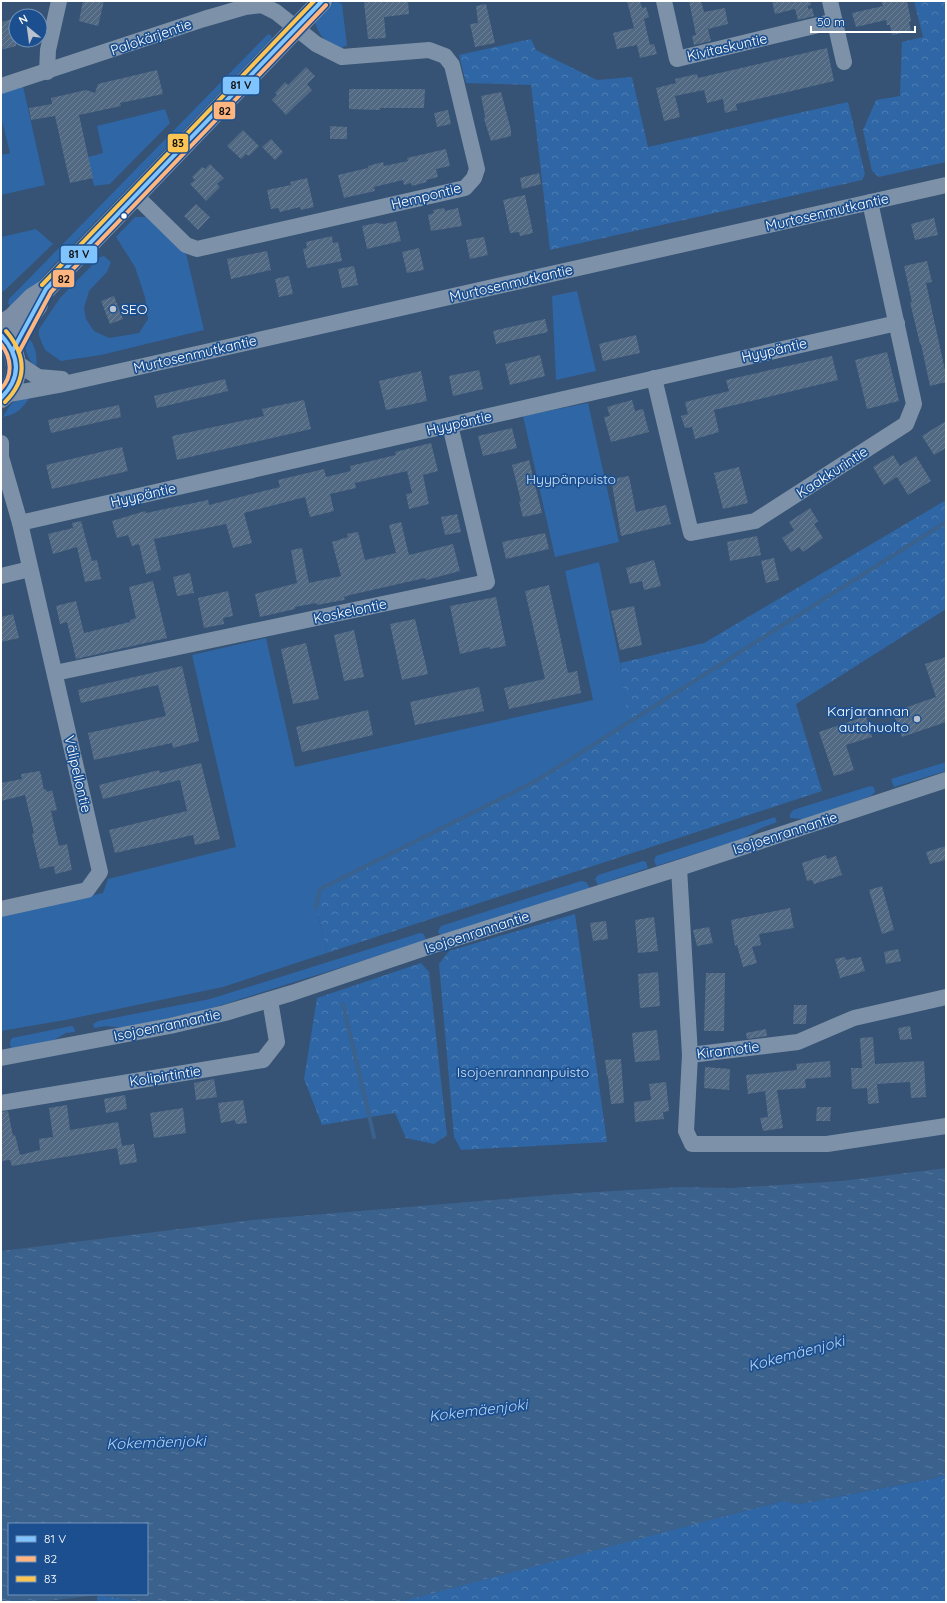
<svg xmlns="http://www.w3.org/2000/svg" width="947" height="1603" viewBox="0 0 947 1603" font-family="Quicksand,sans-serif">
<style>
.green{fill:#2f66a5}
.forest{fill:url(#forest-crowns)}
.water{fill:url(#water-ripples);fill-rule:evenodd}
.lines{fill:none;stroke-linecap:round;stroke-linejoin:round}
.stream{stroke:#3b618d;stroke-width:4}
.building{fill:url(#building-hatch)}
.minor{stroke:#7d92a8;stroke-width:16}
.major{stroke:#7d8ea7;stroke-width:20}
.bus-1-casing{stroke:#1b4f8f;stroke-width:7}
.bus-2-casing{stroke:#1b4f8f;stroke-width:7}
.bus-3-casing{stroke:#1b4f8f;stroke-width:7}
.bus-1{stroke:#80c4ff;stroke-width:4}
.bus-2{stroke:#ffb580;stroke-width:4}
.bus-3{stroke:#fcc553;stroke-width:4}
.bus-dot{fill:#fff;stroke:#1b4f8f;stroke-width:1.5}
.poi-dot{fill:#b9c2ce;stroke:#1b4f8f;stroke-width:1.5}
.labels{text-anchor:middle;dominant-baseline:central;stroke-width:3.5;stroke-linejoin:round;paint-order:stroke}
.street-label{font-size:14px;fill:#fff;stroke:#1b4f8f}
.poi-label{font-size:14px;fill:#fff;stroke:#1b4f8f;text-anchor:start}
.park-label{font-size:14px;fill:#cfe3fa;stroke:#1b4f8f}
.water-label{font-size:15px;font-style:italic;fill:#b5d3f5;stroke:#1b4f8f}
.line-badge{stroke:#1b4f8f;stroke-width:1.5}
.pale-badge-label{font-size:11px;text-anchor:middle;font-weight:bold;fill:#111}
</style>
<defs>
<pattern id="forest-crowns" width="20" height="18" patternUnits="userSpaceOnUse"><rect width="20" height="18" fill="#2f66a5"/><path d="M2 6a3 3 0 1 1 6 0M12 15a3 3 0 1 1 6 0" fill="none" stroke="#4e7db2"/></pattern>
<pattern id="water-ripples" width="26" height="14" patternUnits="userSpaceOnUse"><rect width="26" height="14" fill="#3b618d"/><path d="M2 4q2-2 4 0t4 0M15 11q2-2 4 0t4 0" fill="none" stroke="#58799e"/></pattern>
<pattern id="building-hatch" width="6" height="6" patternUnits="userSpaceOnUse"><rect width="6" height="6" fill="#526984"/><path d="M-1 1l2-2M0 6l6-6M5 7l2-2" fill="none" stroke="#6c8096"/></pattern>
</defs>
<rect width="100%" height="100%" fill="#365274"/>
<g class="green">
<path d="M335 1 342 4 347 45 340 49C327 41 319 38 315 22Z"/>
<path d="M270 34 272 38 45 274 13 312 8 303 9 299 267 35Z"/>
<path d="M23 86 45 185 1 195V155L10 153 1 117V94Z"/>
<path d="M165 109 170 123 110 184 94 186 88 157 103 153 97 126Z"/>
<path d="M135 217H146L186 253 204 330 101 355 61 361 45 350 39 336V329L60 298 100 257 104 256 111 262 107 272 89 291 84 308 86 319 94 331 109 338 139 333 148 319 145 297 135 267 116 237Z"/>
<path d="M36 229 53 244 4 291H1V237Z"/>
<path d="M577 291 596 371 556 380 552 296Z"/>
<path d="M26 335C35 343 38 355 36 367 26 358 24 348 26 335Z"/>
<path d="M29 398C23 409 15 415 3 417 11 402 12 401 29 398Z"/>
<path d="M588 403 619 542 555 557 523 416Z"/>
<path d="M599 562 620 663 629 723 536 781 316 907 327 953 223 987 65 1020 1 1031V916L103 893 108 879 236 847 192 655 266 638 295 767 593 700 565 571Z"/>
<path d="M946 762V771L894 787 891 779Z"/>
<path d="M870 786 874 787 875 792 871 796 804 819 790 818V814L793 810Z"/>
<path d="M775 817 777 822 759 829 743 839 656 866 654 860 656 856Z"/>
<path d="M643 861 646 862 648 868 598 885 595 879 598 875Z"/>
<path d="M581 881 586 882 590 888 445 935 439 934 438 931 441 926Z"/>
<path d="M420 933 424 934 426 940 422 942 209 1009 125 1028 106 1026 94 1028 93 1024 98 1021 210 999Z"/>
<path d="M71 1026 74 1027 75 1032 66 1033 54 1040 11 1049 10 1042 12 1038Z"/>
</g>
<g class="forest">
<path d="M914 1H946V162L879 177 872 171 863 130 876 100 900 96 902 42 923 37Z"/>
<path d="M531 39 536 50 597 80 632 77 648 147 848 102 865 174 862 180 550 250 531 85 466 83 459 55Z"/>
<path d="M946 500V609L796 704 822 791 327 953 316 907 320 889 536 781 628 723 620 663 704 643Z"/>
<path d="M575 914 607 1142 461 1150 454 1137 439 964 449 951Z"/>
<path d="M421 963 429 972 447 1135 434 1144 406 1138 395 1113 322 1125 304 1079 317 998Z"/>
<path d="M946 1474V1602H389L783 1501 799 1504 935 1478Z"/>
<path d="M98 1595 146 1602H97Z"/>
</g>
<path class="water" d="M946 1168V1474L935 1478 799 1504 783 1501 400 1602H146L98 1595 39 1602H1V1251L252 1220 563 1194 681 1187 730 1188 841 1181ZM9 1524H147V1594H9Z"/>
<g class="lines">
<g class="stream">
<path d="M316 907 320 889 536 781 946 522"/>
<path d="M343 1004 374 1137"/>
</g>
</g>
<g class="building">
<path d="M83 1H104L98 26 79 21Z"/>
<path d="M408 1 409 14 384 17 386 38 368 39 364 2Z"/>
<path d="M627 1H640L642 8 646 7 649 17 644 19 650 45 654 44 657 54 640 58 637 45 617 49 613 33 634 28Z"/>
<path d="M689 1H701L704 12 725 8 728 24 708 29 711 41 694 45 692 36 696 35Z"/>
<path d="M772 1H810L811 5 808 6V9L812 8 814 16 798 20 795 9 775 14Z"/>
<path d="M881 1H907L911 21 909 22 911 31 892 35 890 25H887L886 20 856 27 852 13 883 6Z"/>
<path d="M486 4 495 43 475 47 470 24 478 23 476 6Z"/>
<path d="M16 18V46L1 50V22Z"/>
<path d="M827 48 834 81 736 104 737 110 725 113 723 99 707 103 704 90 675 96 680 117 664 121 656 88 676 83 675 79 697 74 698 78Z"/>
<path d="M306 67 315 76 307 84 312 90 286 115 272 100 277 95 275 93 285 82 288 85Z"/>
<path d="M157 70 163 94 120 103 121 106 79 115 93 178 70 183 55 116 31 120 29 108 52 104 51 98 86 90 95 93 98 84Z"/>
<path d="M349 89H425L424 108H380V110L349 109Z"/>
<path d="M501 92 511 130V136L491 141 484 119 485 116 481 96Z"/>
<path d="M448 110 451 124 437 127 434 113Z"/>
<path d="M330 126 347 127V139H330Z"/>
<path d="M243 130 259 146 249 156 246 154 241 159 227 146Z"/>
<path d="M271 139 283 152 275 160 262 147Z"/>
<path d="M446 149 450 166 436 169 438 177 426 180 427 182 412 186 411 183 404 185 403 180 374 187 375 191 344 198 338 175 368 168V166L383 162 384 166 408 161 407 158Z"/>
<path d="M210 164 224 178 217 184 220 187 206 201 190 184 195 180 192 177 202 167 205 169Z"/>
<path d="M539 173 541 184 522 189 520 178Z"/>
<path d="M307 178 314 207 301 210 300 207 280 212 278 208 271 209 267 190 291 185 290 182Z"/>
<path d="M525 195 533 233 520 236 519 232 510 233 503 200Z"/>
<path d="M196 204 210 217 198 230 184 216Z"/>
<path d="M444 208 445 211 458 208 462 226 431 231 428 215 434 213 433 210Z"/>
<path d="M934 218 938 235 915 240 911 224Z"/>
<path d="M396 221 401 241 367 249 362 226 377 223 385 224Z"/>
<path d="M332 236 333 243 338 242 342 261 307 268 303 249 307 248 306 242Z"/>
<path d="M484 237 488 255 470 259 466 240Z"/>
<path d="M419 248 424 270 407 273 402 252Z"/>
<path d="M267 251 271 270 231 279 227 259Z"/>
<path d="M927 261 932 282 926 283 946 375V382L930 386 921 344H920L910 302H912L904 266Z"/>
<path d="M354 266 358 285 342 288 338 269Z"/>
<path d="M289 276 293 294 279 297 275 279Z"/>
<path d="M114 296 123 319 110 324 101 301Z"/>
<path d="M545 319 548 332 496 344 493 331Z"/>
<path d="M636 335 640 353 603 361 599 344Z"/>
<path d="M887 352 899 401 867 409 855 360Z"/>
<path d="M540 355 545 376 510 385 505 364Z"/>
<path d="M832 356 838 380 714 410 719 432 695 439 692 427 685 428 681 416 688 414 685 402 729 391 726 380Z"/>
<path d="M479 370 483 389 453 396 449 376Z"/>
<path d="M421 371 427 401 386 410 379 381Z"/>
<path d="M225 379 228 391 157 408 154 396Z"/>
<path d="M304 400 311 429 177 460 172 436 264 416 262 409Z"/>
<path d="M632 400 635 411 643 409 649 432 611 442 604 417 610 416 607 407Z"/>
<path d="M119 405 121 417 51 433 48 420Z"/>
<path d="M946 421V448L934 455 922 436Z"/>
<path d="M512 428 517 448 483 456 478 436Z"/>
<path d="M431 443 438 471 423 475 429 504 409 509 406 494 412 493 407 471 355 483 356 488 330 494 334 511 310 517 305 497 244 513 252 543 233 548 226 524 154 539 161 570 146 574 139 544 132 546 128 535 117 538 112 521 145 511 146 513 208 500 209 505 280 487 278 480 324 469 326 477 351 471 350 466 396 455 395 452Z"/>
<path d="M122 447 128 471 52 489 46 465Z"/>
<path d="M893 455 900 466 916 456 931 481 908 495 897 477 884 485 873 467Z"/>
<path d="M529 460 542 513 523 517 519 502 521 501 512 465Z"/>
<path d="M739 467 748 503 723 509 714 473Z"/>
<path d="M629 476 636 512 666 505 671 524 621 536 611 479Z"/>
<path d="M810 508 818 521 814 524 823 538 803 552 799 547 791 552 782 538 794 530 789 522Z"/>
<path d="M457 514 461 532 445 535 441 517Z"/>
<path d="M81 521 92 561 97 560 101 579 85 582 77 547 53 554 48 534 73 528 72 523Z"/>
<path d="M401 522 409 555 453 544 460 571 426 580 425 578 350 595 344 597 345 600 338 601 317 605 316 603 295 607V609L260 617 255 594 297 583 291 550 302 548 309 583 341 576 332 542 348 537 347 534 358 532 365 560 396 553 389 525Z"/>
<path d="M545 533 549 549 506 559 502 542Z"/>
<path d="M757 536 761 555 730 561 727 542Z"/>
<path d="M774 558 779 580 766 583 761 561Z"/>
<path d="M654 560 661 586 644 590 642 581 630 584 626 568Z"/>
<path d="M190 573 194 593 177 596 173 577Z"/>
<path d="M153 581 167 638 76 659 67 622 60 624 56 606 76 601 84 633 130 622V620L136 618 129 587Z"/>
<path d="M549 585 568 673 577 671 581 693 509 709 504 688 545 679 525 591Z"/>
<path d="M228 591 233 616 223 618 224 624 204 628 198 598Z"/>
<path d="M496 597 506 646 490 649 489 647 460 654 450 606Z"/>
<path d="M634 606 642 645 620 650 611 611Z"/>
<path d="M13 614 19 638 1 642V617Z"/>
<path d="M415 619 428 674 402 680 390 624Z"/>
<path d="M354 630 364 677 344 681 334 635Z"/>
<path d="M306 643 319 699 293 704 281 649Z"/>
<path d="M946 657V722L902 737 893 712 936 697 925 664Z"/>
<path d="M182 666 199 741 173 748 172 743 94 760 88 733 166 716 158 685 81 703 78 690Z"/>
<path d="M479 687 484 711 415 725 410 702Z"/>
<path d="M368 710 373 735 302 752 296 727Z"/>
<path d="M866 716 872 737 846 745 854 770 834 776 819 732Z"/>
<path d="M201 763 220 839 195 845 193 835 115 853 109 830 187 811 180 780 103 799 99 785 159 770 160 773Z"/>
<path d="M40 771 44 790 46 789 47 792 52 790 57 810 51 811 59 846 67 844 72 870 55 874 54 866 40 869 32 834 34 833 25 795 1 801V783L22 779 21 774Z"/>
<path d="M946 846V860L930 864 926 852Z"/>
<path d="M826 855 827 859 836 856 842 875 814 884 812 880 807 881 802 863Z"/>
<path d="M882 886 894 930 882 934 869 890Z"/>
<path d="M790 908 794 928 759 934 761 945 752 947 757 963 743 967 737 945 735 946 731 920Z"/>
<path d="M654 917 658 951 638 953 635 920Z"/>
<path d="M606 921 608 939 593 941 590 923Z"/>
<path d="M709 927 713 943 697 946 693 930Z"/>
<path d="M898 949 901 961 886 964 884 952Z"/>
<path d="M845 957 846 960 861 957 865 971 840 978 835 959Z"/>
<path d="M658 972 660 1006 640 1008 638 974Z"/>
<path d="M706 973H725L724 1031H704Z"/>
<path d="M794 1005H807L806 1024H793Z"/>
<path d="M910 1026 912 1039 900 1040 898 1028Z"/>
<path d="M766 1029 767 1036 747 1039 746 1033Z"/>
<path d="M657 1030 660 1060 635 1062 632 1033Z"/>
<path d="M873 1037 875 1064 924 1061 926 1097 911 1098 910 1082 877 1084 879 1103 868 1104 867 1088 852 1089 851 1068H862L860 1038Z"/>
<path d="M621 1059 624 1103 611 1104 608 1076H607L605 1060Z"/>
<path d="M830 1061 831 1077 805 1079 806 1088 777 1090 783 1128 763 1131 760 1118 768 1117 765 1091 748 1094 746 1075 797 1070 796 1064Z"/>
<path d="M705 1067 730 1069 729 1090 704 1088Z"/>
<path d="M214 1079 217 1097 196 1100 194 1083Z"/>
<path d="M666 1082 669 1111 663 1112 664 1119 635 1122 634 1102 651 1100 649 1084Z"/>
<path d="M125 1095 127 1109 106 1113 104 1099Z"/>
<path d="M243 1100 247 1123 236 1124 235 1120 221 1123 218 1103Z"/>
<path d="M67 1105 70 1130 118 1122 122 1146 134 1144 137 1162 120 1165 117 1148 12 1166 10 1160 1 1161V1112L8 1111 13 1136 15 1135 20 1155 40 1150 39 1139 53 1137 49 1108Z"/>
<path d="M817 1107H831L830 1121H816Z"/>
<path d="M183 1108 186 1133 154 1138 150 1113Z"/>
</g>
<g class="lines">
<g class="minor">
<path d="M664 1 677 59 835 21"/>
<path d="M830 1 844 62"/>
<path d="M47 72 48 50 59 1"/>
<path d="M1 86 204 19 245 7 262 5 276 12 316 44 342 57 429 50 445 56 452 65 477 169 474 178 465 188 197 249 186 245 135 195"/>
<path d="M17 363 38 377 62 379"/>
<path d="M654 378 691 533 755 521 906 424 914 404 870 202"/>
<path d="M5 395 59 385 946 185"/>
<path d="M1 443V457L20 523 100 872 87 890 1 909"/>
<path d="M20 523 897 323"/>
<path d="M1 576 30 569"/>
<path d="M55 673 487 582 450 425"/>
<path d="M679 868 690 1055 686 1131 692 1144H827L946 1126"/>
<path d="M690 1055 798 1042 854 1018 946 997"/>
<path d="M1 1058 170 1026 225 1013 292 993 431 946 679 868 946 780"/>
<path d="M1 1103 263 1060 277 1042 270 1000"/>
</g>
<g class="major">
<path d="M1 325 13 317 32 298 46 289 322 1"/>
<path d="M1 335C20 353 22 381 1 398"/>
<path d="M13 350 20 331 38 305"/>
</g>
<g class="bus-1-casing">
<g id="bus-1">
<path d="M1 335C20 356 22 377 1 398"/>
<path d="M13 350 46 289 322 1"/>
</g>
</g>
<g class="bus-2-casing">
<g id="bus-2">
<path d="M1 344C12 358 13 376 1 389"/>
<path d="M19 352 51 292 326 5"/>
</g>
</g>
<g class="bus-3-casing">
<g id="bus-3">
<path d="M42 285 314 1"/>
<path d="M5 402C28 379 26 355 6 331"/>
</g>
</g>
<use href="#bus-1" class="bus-1"/>
<use href="#bus-2" class="bus-2"/>
<use href="#bus-3" class="bus-3"/>
</g>
<circle class="bus-dot" cx="124" cy="216" r="3.5"/>
<g class="poi-dot">
<circle cx="113" cy="309" r="4"/>
<circle cx="917" cy="719" r="4"/>
</g>
<g class="labels">
<g class="street-label">
<text transform="translate(151 37) rotate(-19)">Palokärjentie</text>
<text transform="translate(727 47) rotate(-13)">Kivitaskuntie</text>
<text transform="translate(426 196) rotate(-14)">Hempontie</text>
<text transform="translate(827 212) rotate(-13)">Murtosenmutkantie</text>
<text transform="translate(511 283) rotate(-13)">Murtosenmutkantie</text>
<text transform="translate(774 350) rotate(-13)">Hyypäntie</text>
<text transform="translate(195 354) rotate(-13)">Murtosenmutkantie</text>
<text transform="translate(459 423) rotate(-13)">Hyypäntie</text>
<text transform="translate(832 472) rotate(-33)">Kaakkurintie</text>
<text transform="translate(143 495) rotate(-13)">Hyypäntie</text>
<text transform="translate(350 611) rotate(-12)">Koskelontie</text>
<text transform="translate(78 774) rotate(77)">Välipellontie</text>
<text transform="translate(785 833) rotate(-18)">Isojoenrannantie</text>
<text transform="translate(477 932) rotate(-18)">Isojoenrannantie</text>
<text transform="translate(167 1025) rotate(-12)">Isojoenrannantie</text>
<text transform="translate(728 1050) rotate(-7)">Kiramotie</text>
<text transform="translate(165 1076) rotate(-9)">Kolipirtintie</text>
</g>
<g class="poi-label">
<text x="121" y="309">SEO</text>
<text x="909" y="711" text-anchor="end">Karjarannan<tspan x="909" dy="16">autohuolto</tspan></text>
</g>
<g class="park-label">
<text x="571" y="479">Hyypänpuisto</text>
<text x="523" y="1072">Isojoenrannanpuisto</text>
</g>
<g class="water-label">
<text transform="translate(796 1353) rotate(-15)">Kokemäenjoki</text>
<text transform="translate(478 1410) rotate(-7)">Kokemäenjoki</text>
<text transform="translate(156 1442) rotate(-2)">Kokemäenjoki</text>
</g>
</g>
<g class="line-badge">
<rect x="222" y="76" width="38" height="19" rx="4" fill="#80c4ff"/>
<rect x="213" y="101" width="23" height="19" rx="4" fill="#ffb580"/>
<rect x="167" y="133" width="22" height="20" rx="4" fill="#fcc553"/>
<rect x="60" y="245" width="38" height="19" rx="4" fill="#80c4ff"/>
<rect x="52" y="269" width="23" height="19" rx="4" fill="#ffb580"/>
</g>
<g class="pale-badge-label">
<text x="241" y="89">81 V</text>
<text x="225" y="115">82</text>
<text x="178" y="147">83</text>
<text x="79" y="258">81 V</text>
<text x="64" y="283">82</text>
</g>
<rect width="947" height="1603" fill="none" stroke="#ffffff" stroke-width="4"/>
<rect x="8" y="1523" width="140" height="72" fill="#1b4f8f" stroke="#7695bc"/>
<rect x="16" y="1536" width="20" height="6" fill="#80c4ff" stroke="#7695bc"/>
<text x="44" y="1543" font-size="12" fill="#ffffff">81 V</text>
<rect x="16" y="1556" width="20" height="6" fill="#ffb580" stroke="#7695bc"/>
<text x="44" y="1563" font-size="12" fill="#ffffff">82</text>
<rect x="16" y="1576" width="20" height="6" fill="#fcc553" stroke="#7695bc"/>
<text x="44" y="1583" font-size="12" fill="#ffffff">83</text>
<g transform="translate(28 28) rotate(331)"><circle r="19" fill="#1b4f8f" stroke="#7695bc"/>
<path d="M0-3L7 15L0 10L-7 15Z" fill="#b9c2ce"/>
<text y="-6" font-size="11" font-weight="bold" text-anchor="middle" fill="#ffffff">N</text>
</g>
<path d="M811 26v6h104v-6" fill="none" stroke="#ffffff" stroke-width="2"/>
<text x="817" y="26" font-size="12" fill="#ffffff" stroke="#1b4f8f" stroke-width="3" paint-order="stroke">50 m</text>
</svg>
